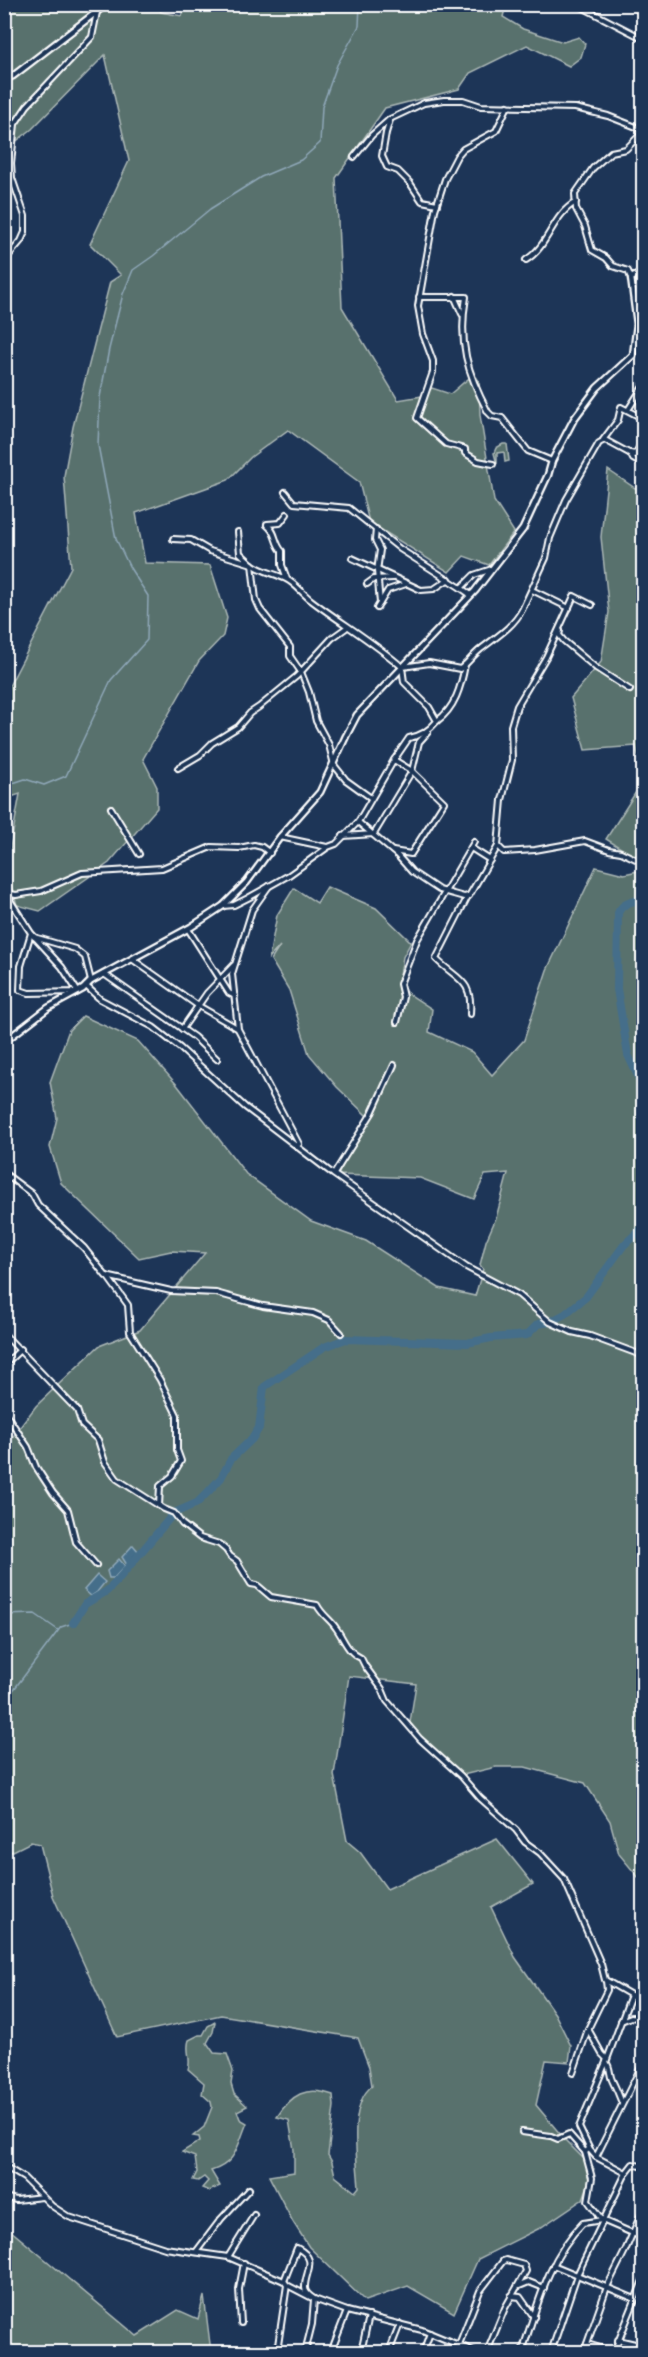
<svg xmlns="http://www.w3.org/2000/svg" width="648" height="2357" viewBox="0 0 648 2357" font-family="'Indie Flower',sans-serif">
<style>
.green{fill:#59716d;stroke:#acb8b6;stroke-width:1.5}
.water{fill:#446e8a;stroke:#8fa8b9;stroke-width:1.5}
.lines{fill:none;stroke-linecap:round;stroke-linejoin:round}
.stream{stroke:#8fa8b9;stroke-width:1.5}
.river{stroke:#446e8a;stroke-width:8}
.minor-casing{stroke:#fff;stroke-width:8}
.tertiary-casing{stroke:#fff;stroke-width:9}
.minor{stroke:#1d3557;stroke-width:4}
.tertiary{stroke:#1d3557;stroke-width:4.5}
</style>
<rect width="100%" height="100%" fill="#1d3557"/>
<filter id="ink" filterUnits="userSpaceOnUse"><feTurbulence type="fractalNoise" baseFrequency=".0167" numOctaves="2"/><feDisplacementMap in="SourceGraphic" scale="12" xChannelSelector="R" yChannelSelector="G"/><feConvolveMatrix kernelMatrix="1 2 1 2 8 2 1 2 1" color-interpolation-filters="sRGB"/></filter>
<g filter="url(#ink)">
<g class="green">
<path d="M187 4 506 5 503 17 523 29 563 42 579 37 585 44 581 57 569 66 527 45 470 73 459 89 385 108 336 178 342 307 398 400 422 396 432 388 450 394C458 388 467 378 475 375L479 381 480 415 494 501 514 532 489 565 464 556 449 572 369 522 359 482 288 430 251 457 228 480 136 513 145 563 210 565 227 618 223 636 199 661 143 759 157 787V808L109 863 40 911 17 905 6 870 20 794 5 799V694L71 567 64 476 73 427 110 282 121 275 90 244 129 161 105 55 32 129 5 150V81L110 5H158L161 12 182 16Z"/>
<path d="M5 5H102L7 77H5Z"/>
<path d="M503 444H507L509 461 505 462 504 452 497 453V464L494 453 496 448Z"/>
<path d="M608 470 635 488 643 481V862L606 839 643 781 636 746 585 750 571 698 601 662 609 612 601 537Z"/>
<path d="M596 867 624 874 643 870V1883L619 1854 610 1821 585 1783 525 1767H496L463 1775 409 1729 416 1684 349 1676 334 1775 347 1841 360 1852 387 1889 497 1839 533 1884 491 1907 515 1957 555 2014 571 2046 569 2062 546 2060 536 2105 566 2141 594 2169 583 2199 540 2228 478 2259 454 2313 408 2286 365 2301 309 2247 293 2222 269 2176 294 2172V2150L289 2120 277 2117C291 2095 306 2085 333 2095L334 2106 328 2155 332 2162 335 2176 355 2192 359 2187C357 2160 348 2104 372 2086L369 2067 358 2038 221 2015 117 2037 53 1896 40 1844 31 1842 5 1855V1447L36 1406 99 1346 140 1330 205 1253 171 1251 139 1258 61 1183 50 1147 57 1118 50 1082 69 1030 83 1016 138 1041 178 1086 246 1174 311 1221 366 1241 439 1288 475 1296 483 1269 480 1265 486 1241 496 1218 508 1173 485 1175 474 1199 420 1178 338 1175 367 1116 337 1087 309 1054 289 990 271 960 280 946 269 958 277 915 294 888 317 903 327 887 376 908 411 942 403 957 398 987 432 1009 429 1032 472 1052 492 1075 524 1040 547 970Z"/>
<path d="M215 2022 213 2032 207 2043 214 2053 227 2054 233 2071 231 2084 234 2094 247 2106 237 2111 240 2119 247 2123C237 2146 237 2163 211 2171L220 2186 209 2191 202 2188 208 2181 204 2177 198 2181 193 2180 197 2172 195 2157 182 2152 200 2141 199 2137 193 2136 204 2127 212 2107 211 2102 202 2094 204 2083 188 2069C192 2060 185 2050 189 2040L199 2035H203L208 2026Z"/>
<path d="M4 2225 137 2336 178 2310 198 2319 204 2296 211 2352H5Z"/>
</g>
<g class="water">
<path d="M133 1545 139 1552 127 1565 122 1557Z"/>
<path d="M119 1559 125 1566 114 1578H109L107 1571Z"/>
<path d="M97 1575 105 1582 97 1592 91 1596 84 1590Z"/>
</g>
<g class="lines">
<g class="stream">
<path d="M4 786 25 779 44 785 66 776 111 680 147 640 148 596 130 568 116 539 98 445 100 397 109 349 123 294 133 270 153 256 210 209 261 177 301 160 320 143 322 107 337 65 359 26 360 4"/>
<path d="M4 1615 35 1614 58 1630"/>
<path d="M4 1699 15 1688 61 1627 73 1623"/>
</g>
<g class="river">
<path d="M644 899C633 901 622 903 618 913L617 989 628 1055 644 1089"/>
<path d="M73 1623 85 1604 107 1591 116 1582 174 1513 197 1503 208 1492 221 1478 231 1459 252 1439 259 1428 264 1387 324 1347 346 1339 467 1343 491 1338 527 1335 538 1324 550 1322 565 1314 586 1297 624 1245 640 1230H644"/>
</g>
<g class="minor-casing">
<g id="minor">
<path d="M576 4 644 39"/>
<path d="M639 4 644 5"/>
<path d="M390 120 386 133 382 156 387 167 398 171 410 183 422 201 437 204"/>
<path d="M354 157 372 135 390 119 424 103 444 100H463L481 106 575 108 608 116 644 130"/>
<path d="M526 260C549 246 552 215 576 202"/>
<path d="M4 261 21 241 25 232V216L12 178 11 163 15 124 27 106 92 37 97 12"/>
<path d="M631 278 628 271 613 266 606 258 592 250 585 226 576 209 575 194 593 168 611 152 626 149 644 131"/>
<path d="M454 296 462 314"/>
<path d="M419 297H466C458 342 467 373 488 412L492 416 502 418 528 451 552 461"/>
<path d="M637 323 644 308"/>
<path d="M628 410 644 385"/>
<path d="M603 440 618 420 621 407 644 419"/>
<path d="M630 453 633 459 644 465"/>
<path d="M635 455 644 438"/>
<path d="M493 464 478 461 465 453V449L446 444 417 418 433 372V361L423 334 418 306 435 210 445 179 457 156 463 149 496 131 508 106"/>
<path d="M285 492 294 503 349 508 400 549 461 588 474 575 492 569"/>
<path d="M267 524 280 523 287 514"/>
<path d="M267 525C277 532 274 543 282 551V565L287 579"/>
<path d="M376 529 375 540 380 550 377 571 380 603"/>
<path d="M173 539 191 540 210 551 252 564 240 553 238 532"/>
<path d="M352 558 421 590 434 589 449 579"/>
<path d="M252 564C263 572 274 573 286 579 295 583 303 594 311 600 341 623 374 642 402 667L404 682 429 707 437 721C429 731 421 736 409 738L394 760 412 771 444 802 411 854 393 851"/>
<path d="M252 564 256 600 260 609 290 647V656L301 672 309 692 316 721 329 745 334 765 346 780 371 798"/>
<path d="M367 584 374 579 393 578"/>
<path d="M461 588 471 595"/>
<path d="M532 590 569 608"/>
<path d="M377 608 388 590 406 584"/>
<path d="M560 631 559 635 564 641 596 668 630 690"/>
<path d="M403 667 429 663 460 669C468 663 473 655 481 649 496 637 513 627 522 610L546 558 550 538 566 500 599 443 605 440 629 453 644 455"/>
<path d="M437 721C455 708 461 687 465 665"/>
<path d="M178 768 200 755 212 743 238 727 250 713 259 707 297 676 332 638 346 628"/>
<path d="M111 808 139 854"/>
<path d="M358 822 397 855 412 872 439 890 464 897 469 896 498 846 502 800 512 760 511 726 517 706 546 657 574 596 592 605"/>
<path d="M343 836 374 834 412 771 419 742 428 732"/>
<path d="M280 837 327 847"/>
<path d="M498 846 504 852 535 850 585 841 609 850 621 852 644 863"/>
<path d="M471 848 490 860"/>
<path d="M269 886 252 910 232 974 238 1029 299 1144"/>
<path d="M6 893 16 895 41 891 82 873 162 868 211 847 239 848 254 845 262 847 270 853"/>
<path d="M6 894 31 933 62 967 78 992 29 993 20 990 21 966 31 933"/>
<path d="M468 896 436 959C457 980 473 979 470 1014"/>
<path d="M223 906 234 905 248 898 289 875 328 847 336 844 358 822 394 760"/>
<path d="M188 929 229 993 235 996"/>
<path d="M34 937 75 949 85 957 91 981"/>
<path d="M132 959 197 1005 237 1028"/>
<path d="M104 974 194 1037 217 1059"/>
<path d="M86 986 100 999 153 1027 180 1048 245 1107 333 1174 466 1267 519 1295 550 1322 572 1332 590 1336 644 1356"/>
<path d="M397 1022 403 997 400 984 417 940 474 842"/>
<path d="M182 1029 207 993 234 965"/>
<path d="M4 1173 32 1194 38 1205 84 1248 106 1276 171 1291 216 1293 263 1306 313 1313 329 1320 341 1333"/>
<path d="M334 1174 372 1113 394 1065"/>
<path d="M107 1276 128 1305 130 1332 160 1380 177 1415V1450L181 1461 172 1476 160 1486 159 1506"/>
<path d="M4 1334 77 1410 82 1425 98 1440 105 1462 117 1479 164 1509 174 1513 182 1524 200 1538 219 1544 226 1550 230 1556 237 1561 251 1584 257 1585 271 1597 317 1605C322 1615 330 1619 336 1628 344 1639 347 1652 361 1658L365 1666 382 1689 387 1701 420 1739 461 1776 480 1798 516 1830 525 1842 540 1853 564 1879 601 1964 605 1980 631 1995 644 2007"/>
<path d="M4 1365 21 1349"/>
<path d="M4 1411 28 1447 36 1467 53 1493 68 1510 76 1542 96 1565"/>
<path d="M621 2021 631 2017 644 2019"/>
<path d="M588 2029 602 2054 607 2059"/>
<path d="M573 2073 588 2029 607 1990 606 1981"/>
<path d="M622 2103C619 2095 616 2088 612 2080 609 2074 611 2068 606 2062L631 1995"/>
<path d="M522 2132 551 2136 558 2139 569 2134 585 2152 589 2149"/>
<path d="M585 2152 592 2178 588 2201 602 2220"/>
<path d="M596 2157 590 2150 579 2127 606 2062"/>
<path d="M4 2166 24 2178 52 2206 69 2217 165 2248 228 2257 284 2281 287 2285 314 2299 347 2311 422 2330 476 2352"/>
<path d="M626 2173 596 2157 644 2061"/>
<path d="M4 2197 16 2200 42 2197"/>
<path d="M196 2252 221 2219 249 2189"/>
<path d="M228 2257 254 2215"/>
<path d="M553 2265 635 2299"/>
<path d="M284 2281 297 2248C320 2260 304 2272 305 2288 305 2293 310 2296 314 2299L312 2324 305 2352"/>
<path d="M517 2287 529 2282 544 2288"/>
<path d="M511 2296 520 2297 534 2317"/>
<path d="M241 2323 239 2289 244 2263"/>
<path d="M618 2340 644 2346"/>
<path d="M587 2344 614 2352 644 2278"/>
<path d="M277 2352 287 2285"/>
<path d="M331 2352 347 2311"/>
<path d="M361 2352 369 2316"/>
<path d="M389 2352 400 2324"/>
<path d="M423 2352 430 2333"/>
<path d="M456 2352 480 2291 503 2261 506 2260 524 2265 526 2271 505 2308 487 2352"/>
<path d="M522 2352C537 2307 548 2258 583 2223L602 2220 644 2238"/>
<path d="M551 2352 577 2275 626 2173 633 2164 644 2167"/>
<path d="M584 2352 607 2287 625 2251 644 2207"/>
</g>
</g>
<g class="tertiary-casing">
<g id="tertiary">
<path d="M4 79 13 76 107 4"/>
<path d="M4 1042 48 1008 83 989 91 981 191 927 223 906 247 882 280 837 320 792 346 736 357 715 475 591 523 529 548 475 552 461 574 419 597 388 633 355 637 324 631 278 644 272"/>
</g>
</g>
<use href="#minor" class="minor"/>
<use href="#tertiary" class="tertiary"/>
</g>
</g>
<rect width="648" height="2357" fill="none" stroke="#1d3557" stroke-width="24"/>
<rect x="12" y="12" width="624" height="2333" fill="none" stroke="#fff" stroke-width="2" filter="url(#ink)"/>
</svg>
